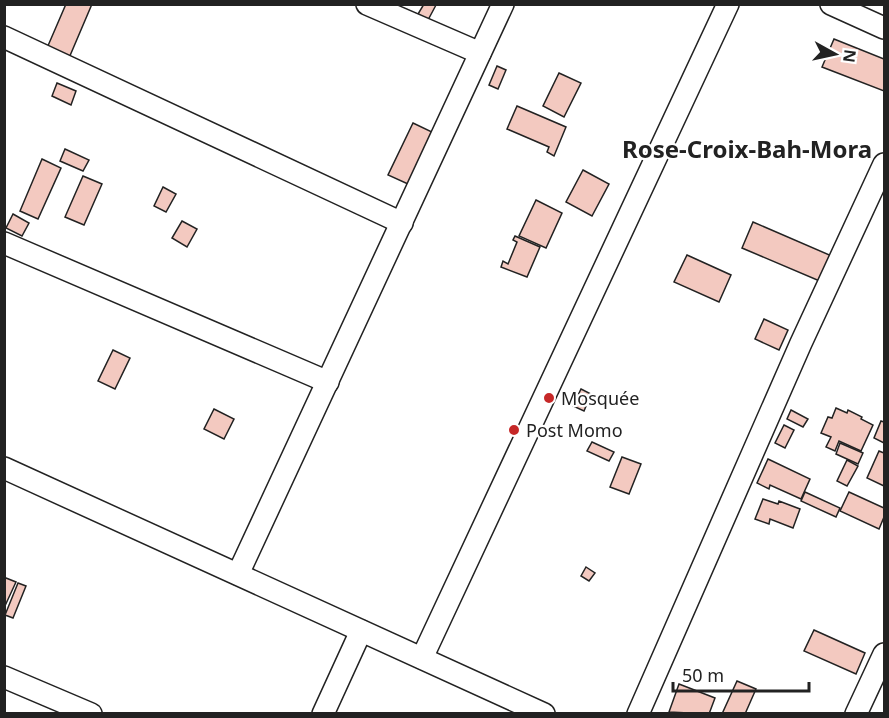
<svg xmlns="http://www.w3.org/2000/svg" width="889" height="718" viewBox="0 0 889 718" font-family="'Noto Sans',sans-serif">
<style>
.building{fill:#f3c9c0;stroke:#222;stroke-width:1.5}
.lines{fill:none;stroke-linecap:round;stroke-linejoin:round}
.minor-casing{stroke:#222;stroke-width:24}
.minor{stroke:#fff;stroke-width:21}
.poi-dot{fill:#c62828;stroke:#fff;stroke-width:2}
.labels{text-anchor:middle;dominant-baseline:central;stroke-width:4.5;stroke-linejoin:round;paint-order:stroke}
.poi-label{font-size:18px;fill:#222;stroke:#fff;text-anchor:start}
.district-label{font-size:24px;font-weight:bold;fill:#222;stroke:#fff}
</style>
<rect width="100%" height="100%" fill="#fff"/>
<g class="building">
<path d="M66 4H92L69 58 47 48Z"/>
<path d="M424 4 436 5 428 20 418 14Z"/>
<path d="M834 39 884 59V91L822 67Z"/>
<path d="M497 66 506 70 498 89 489 85Z"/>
<path d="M559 73 581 83 564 117 543 106Z"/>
<path d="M57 83 76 91 71 105 52 96Z"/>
<path d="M517 106 566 127 554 156 547 152 549 147 507 129Z"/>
<path d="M413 123 432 132 408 184 388 175Z"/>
<path d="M65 149 89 160 83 171 60 161Z"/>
<path d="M42 159 61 168 38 219 20 211Z"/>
<path d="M583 170 609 184 592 216 566 202Z"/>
<path d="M83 176 102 184 84 225 65 217Z"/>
<path d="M163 187 176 194 166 212 154 206Z"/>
<path d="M536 200 562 213 546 248 519 236Z"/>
<path d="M13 214 29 223 22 236 6 228Z"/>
<path d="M182 221 197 229 187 247 172 238Z"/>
<path d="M753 222 834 257 822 282 742 248Z"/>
<path d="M515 236 540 247 527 277 501 267 503 261 508 264 517 242 513 240Z"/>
<path d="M687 255 731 275 719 302 674 282Z"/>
<path d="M764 319 788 330 779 350 755 339Z"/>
<path d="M113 350 130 358 115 389 98 381Z"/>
<path d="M581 389 591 394 584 411 573 406Z"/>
<path d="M836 408 847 413 848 410 862 417 861 419 873 425 861 451 839 441 835 451 826 447 831 437 821 433 828 417 832 418Z"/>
<path d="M214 409 234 419 224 439 204 429Z"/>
<path d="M791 410 808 419 803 427 787 419Z"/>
<path d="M881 421 884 422V443L874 438Z"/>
<path d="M784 425 794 430 785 448 775 443Z"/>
<path d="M592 442 614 452 609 461 587 451Z"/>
<path d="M840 443 863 453 858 464 836 454Z"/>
<path d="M879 451 884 453V486L867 478Z"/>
<path d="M622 457 641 464 629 494 610 487Z"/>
<path d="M768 459 810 479 801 499 770 485 769 489 757 483Z"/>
<path d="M847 460 858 466 847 486 837 481Z"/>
<path d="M805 492 840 508 836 517 801 501Z"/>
<path d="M849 492 884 508V517L879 529 840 511Z"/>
<path d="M763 499 778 504 779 501 800 509 793 528 770 519 769 524 755 519Z"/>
<path d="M586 567 595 573 589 581 581 576Z"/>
<path d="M6 578 16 582 4 608V581Z"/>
<path d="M18 583 26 586 13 618 5 615Z"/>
<path d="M814 630 865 653 856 674 804 651Z"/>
<path d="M737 681 756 689 745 714H722Z"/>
<path d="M679 684 715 698 709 714 669 712Z"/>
</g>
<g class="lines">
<g class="minor-casing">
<g id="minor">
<path d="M367 4 480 53"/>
<path d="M831 4 884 28"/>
<path d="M4 37 402 223"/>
<path d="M4 243 328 382"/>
<path d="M4 468 544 714"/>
<path d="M238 574 503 4"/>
<path d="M422 658 728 4"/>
<path d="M4 677 91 714"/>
<path d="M323 714 361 631"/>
<path d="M638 714 801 343 884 164"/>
<path d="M856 714 884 654"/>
</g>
</g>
<use href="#minor" class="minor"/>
</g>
<g class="poi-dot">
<circle cx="549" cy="398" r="6"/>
<circle cx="514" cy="430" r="6"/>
</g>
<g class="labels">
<g class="poi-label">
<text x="561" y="398">Mosquée</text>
<text x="526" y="430">Post Momo</text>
</g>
<g class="district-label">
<text x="747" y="148">Rose-Croix-Bah-Mora</text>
</g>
</g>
<rect width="889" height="718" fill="none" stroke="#222222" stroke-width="12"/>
<g transform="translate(835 54) rotate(98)" stroke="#ffffff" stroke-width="4.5" paint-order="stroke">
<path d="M0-4.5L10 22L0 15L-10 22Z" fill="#222222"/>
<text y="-9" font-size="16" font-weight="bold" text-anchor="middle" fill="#222222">N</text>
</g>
<path d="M673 682v9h136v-9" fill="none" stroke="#222222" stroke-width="3"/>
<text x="682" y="682" font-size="18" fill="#222222" stroke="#ffffff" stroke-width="4.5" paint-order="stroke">50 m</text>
</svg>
